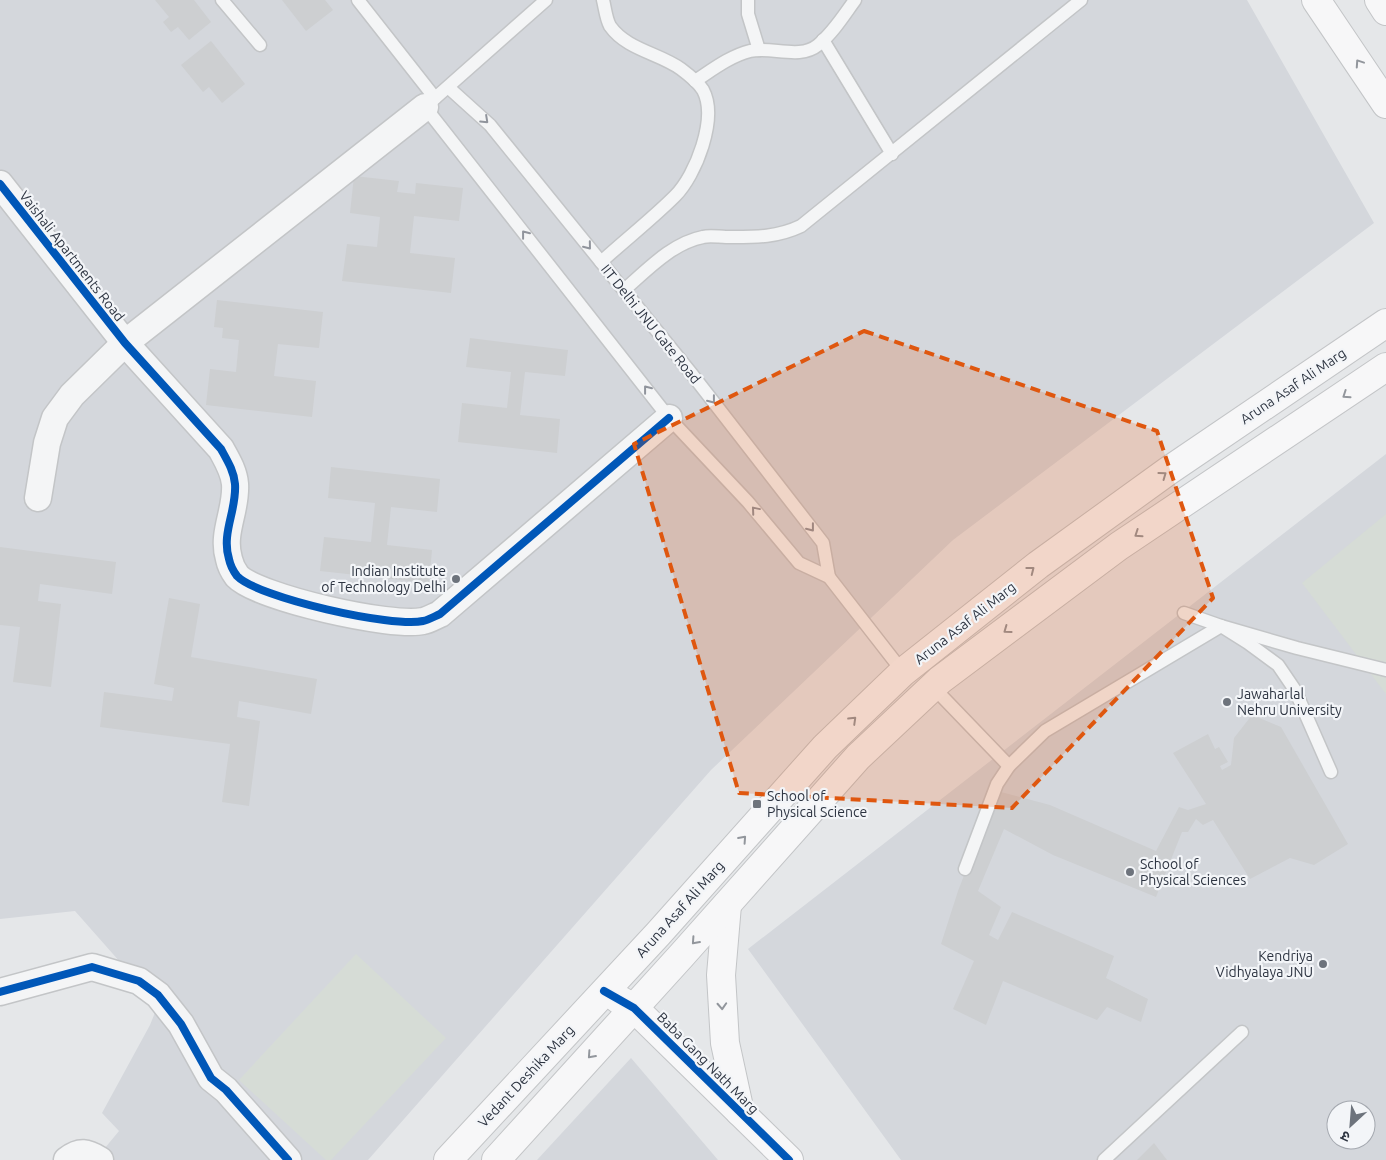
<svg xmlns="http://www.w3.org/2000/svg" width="1386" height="1160" viewBox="0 0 1386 1160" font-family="Ubuntu,'Noto Sans Devanagari',sans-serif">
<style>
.built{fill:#d4d7dc;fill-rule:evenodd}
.green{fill:#d6dcd6}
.building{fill:#cdcfd1}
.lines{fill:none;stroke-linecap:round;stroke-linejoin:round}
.lane-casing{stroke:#c3c5c7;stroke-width:15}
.street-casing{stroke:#c3c5c7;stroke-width:29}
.secondary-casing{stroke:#c3c5c7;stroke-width:30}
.lane{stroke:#f4f5f6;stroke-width:12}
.street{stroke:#f4f5f6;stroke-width:26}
.secondary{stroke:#f7f7f8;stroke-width:28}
.cycleway-casing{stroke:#f3f5f8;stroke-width:11}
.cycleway{stroke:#0057b8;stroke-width:8}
.oneway{stroke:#92969c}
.oneway2{stroke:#90949c}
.marked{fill:#df570f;fill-opacity:0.2;stroke:#df570f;stroke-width:4;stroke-dasharray:10 6;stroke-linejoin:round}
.poi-dot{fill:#6d737c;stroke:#f3f5f8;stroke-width:2}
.labels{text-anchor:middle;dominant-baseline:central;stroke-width:4.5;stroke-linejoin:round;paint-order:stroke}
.street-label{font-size:14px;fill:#2d3441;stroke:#f3f5f8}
.poi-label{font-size:14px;fill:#2d3441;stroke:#f3f5f8;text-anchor:start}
</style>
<rect width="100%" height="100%" fill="#e5e7e9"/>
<g class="built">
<path d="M0 0H1247L1374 223 953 540 711 770 368 1160H95L119 1131 102 1113 150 1025 158 1005 75 911 0 919Z"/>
<path d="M1386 454V1160H901L748 949ZM1336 1110H1366V1140H1336Z"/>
<path d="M631 1058 718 1160H537Z"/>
</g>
<g class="green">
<path d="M1386 514V694L1302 583Z"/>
<path d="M356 954 446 1038 331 1160H326L239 1080Z"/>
</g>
<g class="building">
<path d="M155 0H194L211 22 189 40 178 27 171 32 163 22 169 17Z"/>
<path d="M282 0H325L333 10 306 31Z"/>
<path d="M211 41 245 84 222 103 209 87 203 92 181 65Z"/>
<path d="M354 176 399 181 397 192 415 194 416 183 463 188 459 221 414 216 410 253 455 258 451 293 342 281 347 244 377 247 380 217 350 213Z"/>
<path d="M217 300 323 312 319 348 278 344 274 376 316 381 312 417 206 405 210 369 236 372 239 340 222 338 223 328 214 327Z"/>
<path d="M470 338 568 350 565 376 525 372 520 415 560 419 557 453 458 442 462 403 507 408 511 372 466 367Z"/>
<path d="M331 467 440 479 437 512 391 507 387 545 432 550 429 583 320 571 324 537 371 542 375 503 328 498Z"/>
<path d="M0 547 116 562 112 594 40 584 38 601 61 604 51 687 13 682 20 627 0 625Z"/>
<path d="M169 598 200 604 191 657 317 679 311 714 239 701 237 717 260 721 249 806 222 802 230 744 100 727 104 692 172 701 174 688 154 684Z"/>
<path d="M1252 715 1281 727 1348 844 1314 865 1290 858 1250 879 1213 820 1203 825 1196 819 1188 832H1182L1156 897 1053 855 1004 829 978 891 1001 907 989 935 998 940 1012 912 1114 956 1106 978 1148 999 1141 1022 1107 1007 1097 1020 1003 981 986 1025 953 1009 974 961 941 944 958 891 997 791 1050 805 1156 851 1179 807 1188 810 1206 804 1173 753 1208 734 1215 749 1219 747 1228 762 1220 766 1222 770 1231 765 1234 738Z"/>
<path d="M1154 1143 1167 1160H1137Z"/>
</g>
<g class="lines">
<g class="lane-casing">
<g id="lane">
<path d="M222 0 260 45"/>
<path d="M358 0 435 98"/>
<path d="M546 0 425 107 669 418 748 502 799 563 829 577 903 672"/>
<path d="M748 0V14L759 50"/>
<path d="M823 40 892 154"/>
<path d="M695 81C712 70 730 56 750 51 771 46 800 60 818 45 833 33 844 15 855 0"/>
<path d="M449 88 490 125 691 373 823 543 829 577"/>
<path d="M601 262C625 240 652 219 675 196 696 175 718 118 703 90 698 82 689 75 681 69 659 53 627 50 610 26 606 19 605 8 603 0"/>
<path d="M624 290C647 270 672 243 703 237 710 235 719 237 726 237 753 237 776 238 801 226L1081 0"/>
<path d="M1184 613 1221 626 1248 643 1278 665 1295 690 1331 772"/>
<path d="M933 687 1009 766"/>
<path d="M965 869 997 784 1009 766 1045 731 1221 626 1297 648 1386 670"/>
<path d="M1104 1160 1242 1032"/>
</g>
</g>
<g class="street-casing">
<g id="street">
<path d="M0 184 125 343 221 449C227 460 234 471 235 484 237 510 221 533 229 559 230 564 234 572 237 576 258 598 393 628 423 621 429 620 435 616 440 614L669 418"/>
<path d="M38 498 47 443 55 418 72 395 125 343 425 107"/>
<path d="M0 992 92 967 139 981 158 995 181 1024 211 1078 226 1090 288 1160"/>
<path d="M67 1160C80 1150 87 1152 100 1160"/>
</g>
</g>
<g class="secondary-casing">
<g id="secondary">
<path d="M1316 0 1386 104"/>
<path d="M1379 0 1386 11"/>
<path d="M727 905 721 975 725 1043 740 1112"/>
<path d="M618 999 634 1008 789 1160"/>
<path d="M448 1160 658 934 825 747 903 672 1038 565 1168 471 1386 323"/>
<path d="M496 1160 682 955 858 757 940 680 1119 546 1386 367"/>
</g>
</g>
<use href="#lane" class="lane"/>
<use href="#street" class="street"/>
<use href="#secondary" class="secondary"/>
<g class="cycleway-casing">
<g id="cycleway">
<path d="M0 184 125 343 221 449C227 460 234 471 235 484 237 510 221 533 229 559 230 564 234 572 237 576 258 598 393 628 423 621 429 620 435 616 440 614L669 418"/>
<path d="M604 991 634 1008 789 1160"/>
<path d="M0 992 92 967 139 981 158 995 181 1024 211 1078 226 1090 288 1160"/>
</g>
</g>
<use href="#cycleway" class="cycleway"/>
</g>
<defs><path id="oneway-chevron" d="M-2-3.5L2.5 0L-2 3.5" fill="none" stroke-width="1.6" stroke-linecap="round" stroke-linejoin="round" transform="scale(1.25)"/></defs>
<g class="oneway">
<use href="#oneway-chevron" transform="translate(1359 63) rotate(-124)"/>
<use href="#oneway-chevron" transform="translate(1346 395) rotate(146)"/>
<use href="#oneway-chevron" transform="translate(1163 475) rotate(-36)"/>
<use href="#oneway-chevron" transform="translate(1138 534) rotate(146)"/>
<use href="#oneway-chevron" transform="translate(1031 570) rotate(-38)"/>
<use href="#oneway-chevron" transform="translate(1007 630) rotate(144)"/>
<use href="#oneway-chevron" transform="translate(853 720) rotate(-44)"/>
<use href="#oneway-chevron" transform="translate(743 839) rotate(-48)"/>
<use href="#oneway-chevron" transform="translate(695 941) rotate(132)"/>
<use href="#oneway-chevron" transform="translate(722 1006) rotate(87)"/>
<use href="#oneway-chevron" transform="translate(591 1055) rotate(132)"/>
</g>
<g class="oneway2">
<use href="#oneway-chevron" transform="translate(485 120) rotate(43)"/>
<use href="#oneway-chevron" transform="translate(525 234) rotate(-128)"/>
<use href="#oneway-chevron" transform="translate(588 246) rotate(51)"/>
<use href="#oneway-chevron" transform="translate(647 389) rotate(-128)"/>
<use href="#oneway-chevron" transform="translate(712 400) rotate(52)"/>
<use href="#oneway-chevron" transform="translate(755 510) rotate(-130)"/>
<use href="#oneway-chevron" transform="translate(811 528) rotate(52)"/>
</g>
<path class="marked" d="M864 331 1157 431 1213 598 1012 808 739 793 634 444Z"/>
<g class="poi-dot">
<circle cx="456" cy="579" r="5"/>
<circle cx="1227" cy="702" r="5"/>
<rect x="752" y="799" width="10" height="10" rx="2.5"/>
<circle cx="1130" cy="872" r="5"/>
<circle cx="1323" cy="964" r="5"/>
</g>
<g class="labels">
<g class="street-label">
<text transform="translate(72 256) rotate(52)">Vaishali Apartments Road</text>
<text transform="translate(651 324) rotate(51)">IIT Delhi JNU Gate Road</text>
<text transform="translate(1293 386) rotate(-34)">Aruna Asaf Ali Marg</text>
<text transform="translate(965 623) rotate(-38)">Aruna Asaf Ali Marg</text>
<text transform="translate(680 909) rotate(-48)">Aruna Asaf Ali Marg</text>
<text transform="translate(708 1063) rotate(45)">Baba Gang Nath Marg</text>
<text transform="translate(526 1076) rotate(-47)">Vedant Deshika Marg</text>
</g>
<g class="poi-label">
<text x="446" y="571" text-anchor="end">Indian Institute<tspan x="446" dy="16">of Technology Delhi</tspan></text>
<text x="1237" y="694">Jawaharlal<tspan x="1237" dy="16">Nehru University</tspan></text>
<text x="767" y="796">School of<tspan x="767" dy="16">Physical Science</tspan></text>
<text x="1140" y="864">School of<tspan x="1140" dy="16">Physical Sciences</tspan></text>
<text x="1313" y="956" text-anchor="end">Kendriya<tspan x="1313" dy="16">Vidhyalaya JNU</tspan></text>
</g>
</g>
<g transform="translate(1351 1125) rotate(206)"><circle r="24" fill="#f3f5f8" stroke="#a4a8af"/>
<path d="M0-4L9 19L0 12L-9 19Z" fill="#6d737c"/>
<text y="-8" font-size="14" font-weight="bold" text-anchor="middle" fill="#2d3441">उ</text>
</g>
</svg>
